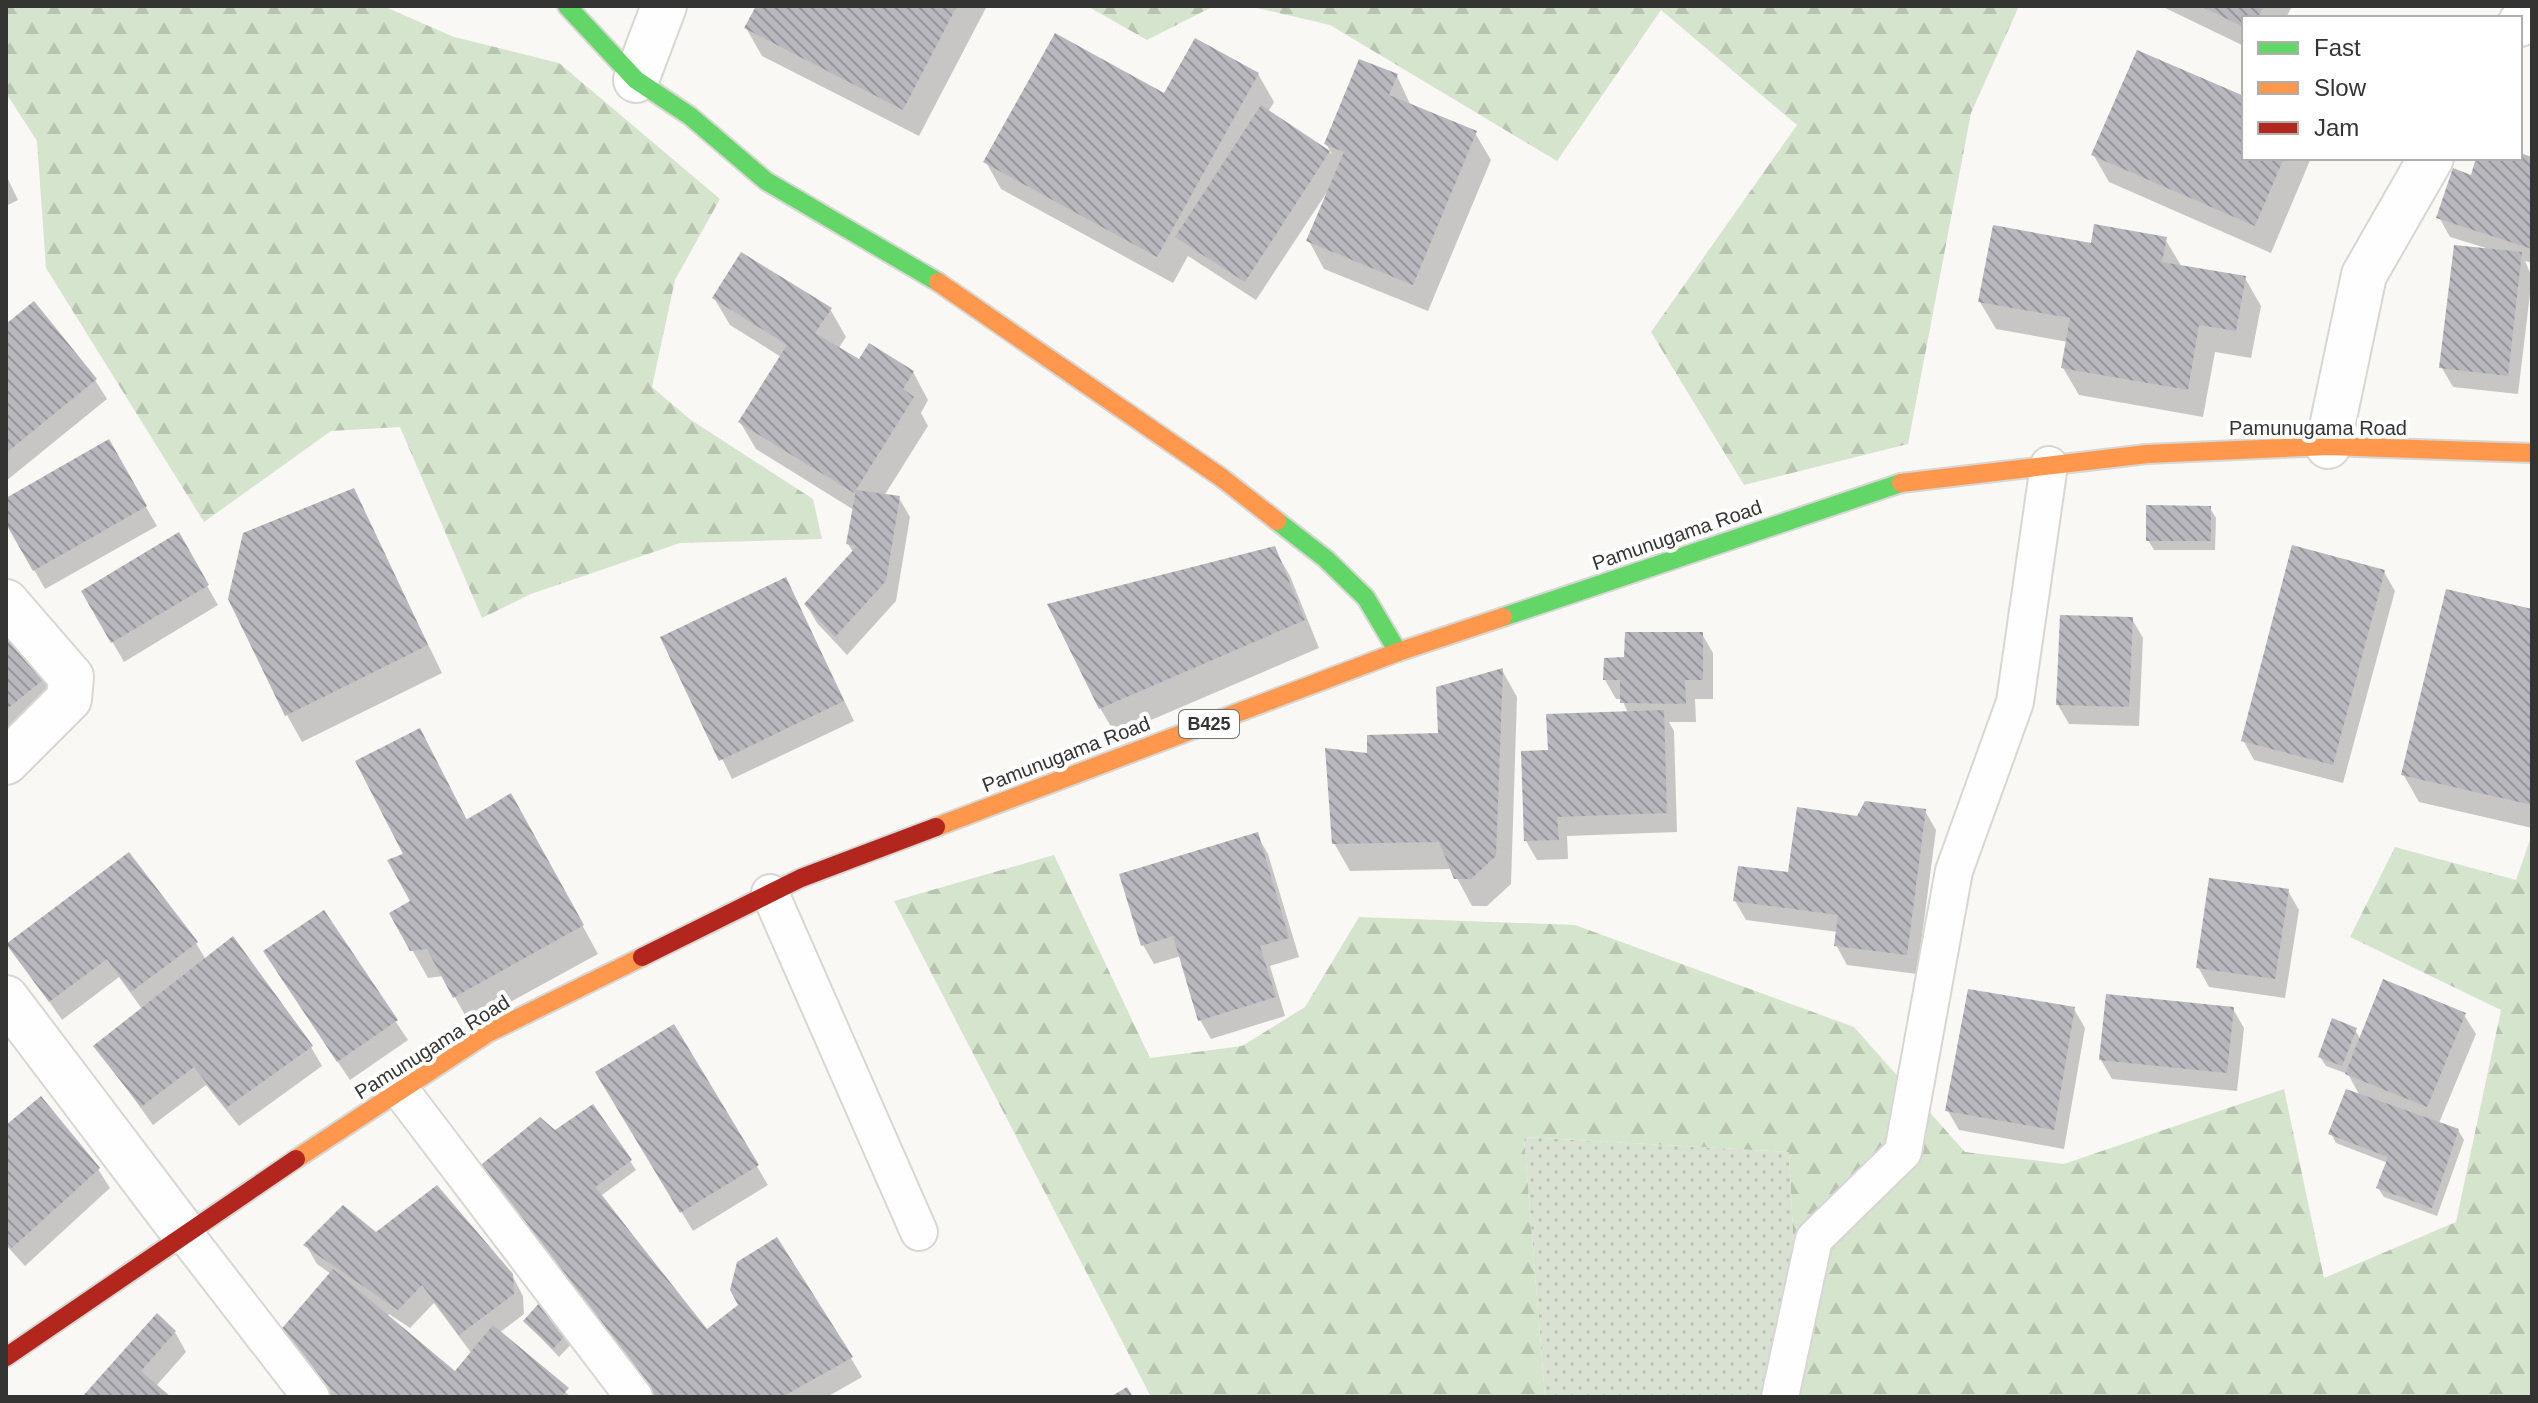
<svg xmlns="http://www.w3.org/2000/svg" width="2538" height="1403" viewBox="0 0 2538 1403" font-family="Helvetica,sans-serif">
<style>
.green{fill:url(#green-dots)}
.forest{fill:url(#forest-firs)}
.shadow{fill:#0003;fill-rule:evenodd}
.building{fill:url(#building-back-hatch)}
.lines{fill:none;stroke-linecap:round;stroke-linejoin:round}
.lane-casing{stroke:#d7d6d3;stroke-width:40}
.street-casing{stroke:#d7d6d3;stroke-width:48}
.fast-casing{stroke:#d7d6d3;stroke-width:22}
.slow-casing{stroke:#d7d6d3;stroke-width:22}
.jam-casing{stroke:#d7d6d3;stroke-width:22}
.lane{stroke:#fefefe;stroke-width:36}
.street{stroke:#fefefe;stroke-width:44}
.fast{stroke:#63d668;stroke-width:18}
.slow{stroke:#ff974d;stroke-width:18}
.jam{stroke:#b3261e;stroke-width:18}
.labels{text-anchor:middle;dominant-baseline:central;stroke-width:8;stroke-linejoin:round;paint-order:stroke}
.shield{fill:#fff;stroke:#717170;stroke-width:2}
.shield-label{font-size:18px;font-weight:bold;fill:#343432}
.street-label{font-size:20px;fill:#343432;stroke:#fff}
</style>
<defs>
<pattern id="green-dots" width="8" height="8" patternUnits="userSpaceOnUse" patternTransform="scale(2)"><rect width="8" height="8" fill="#d9e1d3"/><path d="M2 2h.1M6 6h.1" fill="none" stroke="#bbc2b6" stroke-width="1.8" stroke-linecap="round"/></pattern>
<pattern id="forest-firs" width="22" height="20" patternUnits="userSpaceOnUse" patternTransform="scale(2)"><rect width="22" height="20" fill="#d5e4cd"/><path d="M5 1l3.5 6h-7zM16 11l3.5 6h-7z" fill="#b7c4b0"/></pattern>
<pattern id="building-back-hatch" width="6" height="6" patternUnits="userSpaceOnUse" patternTransform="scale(2)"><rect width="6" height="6" fill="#b8b7bd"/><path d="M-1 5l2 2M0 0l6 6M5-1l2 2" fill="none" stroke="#96969a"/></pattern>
</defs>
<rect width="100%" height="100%" fill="#faf8f5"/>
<path class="green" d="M1524 1137 1789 1152 1801 1397H1545Z"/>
<g class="forest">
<path d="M6 6H383L454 37 559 63 720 199 675 280 652 387 691 420 813 499 822 539 680 543 531 594 482 618 400 427 331 431 204 522 46 268 37 141 6 93Z"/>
<path d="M1087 6H1214L1147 40Z"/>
<path d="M1248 6H2019L1971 113 1908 444 1744 485 1651 332 1797 125 1661 10 1557 161 1330 25Z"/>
<path d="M2532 834V1397H1801L1789 1152 1524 1137 1545 1397H1151L894 901 1054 855 1150 1058 1242 1046 1305 1007 1359 917 1575 925 1854 1027 1965 1152 2064 1164 2284 1089 2324 1278 2456 1222 2501 1010 2350 937 2395 847 2516 880Z"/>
</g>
<g class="shadow">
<path d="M758 6H987L919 136 762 56 746 28Z"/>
<path d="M2161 6H2292L2286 18H2244V46Z"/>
<path d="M1258 74 1274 102 1268 112 1332 154 1326 144 1397 76 1411 106 1475 133 1491 160 1428 311 1324 269 1309 241 1327 192 1256 300 1188 256 1173 283 1001 189 986 162 1165 96Z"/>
<path d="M2244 98V158H2311L2271 253 2109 182 2093 154Z"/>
<path d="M2520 156 2532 160V263L2525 261 2532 277 2518 394 2453 387 2442 368 2486 248 2450 237 2439 217 2472 177 2479 158Z"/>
<path d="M6 175 18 200 6 206Z"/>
<path d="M2165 239 2182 267 2245 278 2261 306 2251 358 2215 352 2203 417 2079 395 2063 368 2068 342 1996 329 1980 302 2093 245Z"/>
<path d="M714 298 830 309 846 337 838 349 860 362 913 372 928 400 921 413 928 426 884 496 899 498 910 517 896 601 847 655 817 623 806 604 853 552 848 544 854 510 756 449 740 422 781 357 730 325Z"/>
<path d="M6 327 95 380 107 399 6 481Z"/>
<path d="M108 441 157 526 45 589 6 520V500Z"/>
<path d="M353 490 442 673 302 742 287 715Z"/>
<path d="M2210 508 2216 518 2215 550H2154L2148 540Z"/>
<path d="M178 535 218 605 124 662 83 591Z"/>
<path d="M1274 548 1290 576 1319 648 1116 735 1100 708Z"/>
<path d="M2384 572 2395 591 2343 783 2254 760 2243 740Z"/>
<path d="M796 599 854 721 732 779 663 638Z"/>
<path d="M2532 611V828L2419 802 2403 774Z"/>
<path d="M2132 619 2143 638 2139 726 2069 724 2058 705Z"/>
<path d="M6 624 64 702 6 750Z"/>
<path d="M1702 634 1713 653V699H1695L1696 722H1669L1674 731 1677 832 1567 836 1568 859 1537 860 1526 841 1550 752 1628 713 1622 699H1616L1605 680 1626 659Z"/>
<path d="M1502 670 1517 697 1511 884 1487 906H1472L1452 869 1350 871 1334 843 1369 755 1440 735Z"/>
<path d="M511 795 598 954 470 1024 443 976 428 978 392 914 413 902 389 861Z"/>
<path d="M1925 811 1936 830 1917 974 1847 965 1836 945 1838 932 1746 920 1735 901 1789 875 1858 818Z"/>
<path d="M1257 835 1268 854 1299 957 1270 966 1285 1016 1211 1039 1200 1020 1181 956 1154 964 1143 945Z"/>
<path d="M2288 891 2299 910 2285 998 2209 987 2198 967Z"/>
<path d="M323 913 408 1040 350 1080 277 971Z"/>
<path d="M196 943 206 960 311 1047 322 1066 239 1126 206 1085 153 1125 96 1046 142 1009 119 977 62 1020 9 944Z"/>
<path d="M2074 1009 2085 1028 2064 1149 1959 1130 1948 1111Z"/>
<path d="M2233 1009 2244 1028 2237 1091 2112 1079 2101 1060Z"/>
<path d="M2464 1015 2476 1034 2439 1123 2458 1130 2464 1140 2437 1216 2384 1197 2378 1188 2388 1163 2336 1143 2331 1133 2360 1096 2348 1074 2326 1066 2320 1057 2355 1030 2361 1040Z"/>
<path d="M674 1027 768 1185 693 1231 608 1092Z"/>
<path d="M6 1127 98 1169 110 1188 25 1266 6 1245Z"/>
<path d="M555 1132 630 1161 636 1170 602 1195 707 1332 741 1305 851 1358 862 1377 827 1397H649Z"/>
<path d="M376 1235 512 1275 523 1296 524 1314 499 1333 571 1397H326L291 1368 331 1274 317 1264 306 1245ZM434 1303 472 1354 455 1374 387 1316 389 1314 410 1328Z"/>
<path d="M525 1321 576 1339 559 1357Z"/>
<path d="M175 1332 186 1352 156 1386 168 1397H85Z"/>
</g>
<g class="building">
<path d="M756 6H957L903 110 744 28Z"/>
<path d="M2200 6H2264L2258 18H2244V27Z"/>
<path d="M1055 33 1164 93 1195 38 1259 73 1157 257 983 162Z"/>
<path d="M2137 50 2244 96V158H2284L2255 226 2091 155Z"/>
<path d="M1359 59 1398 74 1389 95 1477 131 1413 285 1306 241 1344 152 1324 144Z"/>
<path d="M1261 105 1330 151 1245 282 1175 237Z"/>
<path d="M2520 153 2532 157V249L2436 218 2453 168 2471 175 2476 158H2520Z"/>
<path d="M2094 224 2167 237 2162 262 2246 276 2236 331 2199 325 2188 390 2061 368 2070 318 1978 302 1993 225 2091 243Z"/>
<path d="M2454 245 2522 252 2508 376 2439 368Z"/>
<path d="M741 252 832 308 815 333 859 359 869 343 914 371 903 389 914 397 854 493 738 422 787 345 712 298Z"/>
<path d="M34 301 97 379 6 453V324Z"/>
<path d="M109 439 147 506 33 571 6 524V498Z"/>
<path d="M354 488 428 645 285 716 228 599 243 533Z"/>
<path d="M856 490 900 496 886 581 835 637 804 604 857 546 846 544Z"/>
<path d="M2146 505 2211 506V541H2146Z"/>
<path d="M179 532 209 585 111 643 81 591Z"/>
<path d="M2292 545 2385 570 2333 765 2241 741Z"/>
<path d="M1275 546 1305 620 1099 709 1047 604Z"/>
<path d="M786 577 844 701 719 761 660 637Z"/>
<path d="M2446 589 2532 609V805L2401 775Z"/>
<path d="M2060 615 2133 617 2129 707 2056 705Z"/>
<path d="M6 621 50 674 6 710Z"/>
<path d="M1625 632H1703V680H1685L1686 704 1620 703V680H1603L1604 658 1624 657Z"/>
<path d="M1503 668 1496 856 1471 879H1454L1439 842 1332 844 1325 748 1367 753V735L1438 733 1436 687Z"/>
<path d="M1664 710 1667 813 1557 817 1559 840 1524 841 1521 751 1548 750 1546 714Z"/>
<path d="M420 728 467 820 511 793 584 925 453 998 427 949 410 951 389 913 410 901 387 860 403 854 355 761Z"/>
<path d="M1865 801 1926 809 1907 955 1834 946 1838 915 1733 901 1738 866 1788 872 1797 807 1857 816Z"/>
<path d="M1258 832 1289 938 1260 946 1276 997 1198 1021 1173 936 1141 946 1119 874Z"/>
<path d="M129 852 198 942 131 992 107 959 49 1002 6 944Z"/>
<path d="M2209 878 2289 889 2275 979 2196 968Z"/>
<path d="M324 910 398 1020 337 1062 263 951Z"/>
<path d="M233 936 313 1046 226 1108 194 1067 141 1107 93 1046Z"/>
<path d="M2383 979 2466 1013 2427 1107 2345 1074Z"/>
<path d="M1968 989 2075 1007 2054 1130 1945 1111Z"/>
<path d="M2106 994 2234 1007 2227 1073 2099 1060Z"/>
<path d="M2332 1018 2357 1028 2342 1066 2318 1057Z"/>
<path d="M674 1024 759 1165 680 1213 595 1072Z"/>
<path d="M2346 1089 2459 1129 2432 1208 2376 1188 2388 1157 2328 1134Z"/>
<path d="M41 1096 100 1168 12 1248 6 1241V1125Z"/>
<path d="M593 1104 632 1160 595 1187 707 1329 738 1305 730 1290 737 1262 777 1237 853 1357 782 1397H652L477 1168 540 1117 555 1130Z"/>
<path d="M437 1185 513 1274 514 1294 459 1335 422 1285 398 1310 303 1245 343 1205 376 1232Z"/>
<path d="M333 1269 455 1371 493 1325 569 1388 561 1397H341L272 1340Z"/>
<path d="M542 1300 572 1328 553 1349 523 1321Z"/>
<path d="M157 1313 176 1331 141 1371 171 1397H82Z"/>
<path d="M1127 1387 1133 1397H1110Z"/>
</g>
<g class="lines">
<g class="lane-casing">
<g id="lane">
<path d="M770 893 919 1232"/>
<path d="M401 1091 634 1397"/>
<path d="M184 1233 311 1397"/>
<path d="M1780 1397 1814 1239 1903 1152 1954 871 2015 702 2049 465"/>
</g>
</g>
<g class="street-casing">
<g id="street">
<path d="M2520 24 2532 7"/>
<path d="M636 80 664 6"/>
<path d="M2328 446 2364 275 2431 158"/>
<path d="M6 602 71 677 69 699 6 762"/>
<path d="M6 998 184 1233"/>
</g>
</g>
<g class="fast-casing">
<g id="fast">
<path d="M567 6 636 80 690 116 766 181 938 282"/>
<path d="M1277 521 1326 559 1366 598 1398 652"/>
<path d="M1503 617 1901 483"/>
</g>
</g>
<g class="slow-casing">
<g id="slow">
<path d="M938 282 1222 478 1277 521"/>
<path d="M1901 483 2147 454 2328 446 2532 453"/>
<path d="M936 827 1398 652 1503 617"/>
<path d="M296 1159 488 1033 642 957"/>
</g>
</g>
<g class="jam-casing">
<g id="jam">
<path d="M642 957 801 878 936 827"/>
<path d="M6 1357 296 1159"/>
</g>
</g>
<use href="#lane" class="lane"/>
<use href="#street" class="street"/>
<use href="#fast" class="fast"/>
<use href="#slow" class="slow"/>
<use href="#jam" class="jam"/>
</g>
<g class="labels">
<rect class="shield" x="1179" y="710" width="60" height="28" rx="6"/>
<g class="shield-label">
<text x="1209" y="724">B425</text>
</g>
<g class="street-label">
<text x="2318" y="428">Pamunugama Road</text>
<text transform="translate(1677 535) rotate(-19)">Pamunugama Road</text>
<text transform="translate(1066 754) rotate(-21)">Pamunugama Road</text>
<text transform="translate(432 1047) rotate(-32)">Pamunugama Road</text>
</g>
</g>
<rect width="2538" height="1403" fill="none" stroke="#343432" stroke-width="16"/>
<rect x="2242" y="16" width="280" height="144" fill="#ffffff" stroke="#aeaead" stroke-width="2"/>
<rect x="2258" y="42" width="40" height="12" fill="#63d668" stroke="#aeaead" stroke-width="2"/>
<text x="2314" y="56" font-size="24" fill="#343432">Fast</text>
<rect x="2258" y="82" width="40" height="12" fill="#ff974d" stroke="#aeaead" stroke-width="2"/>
<text x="2314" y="96" font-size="24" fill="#343432">Slow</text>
<rect x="2258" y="122" width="40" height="12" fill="#b3261e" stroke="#aeaead" stroke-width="2"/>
<text x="2314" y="136" font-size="24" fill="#343432">Jam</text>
</svg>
